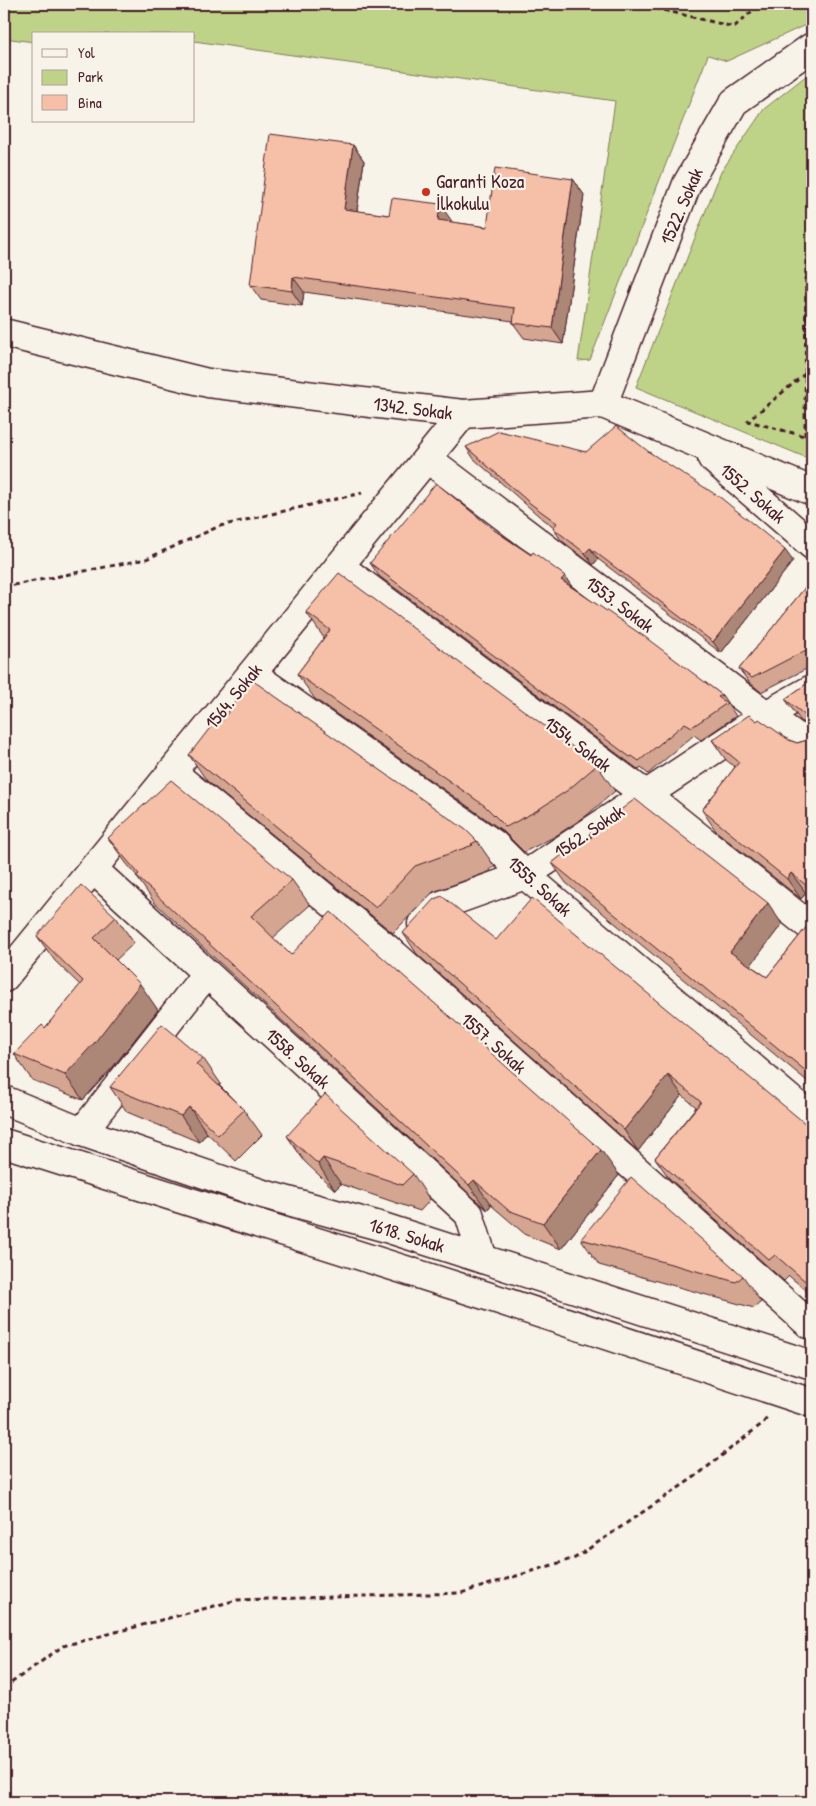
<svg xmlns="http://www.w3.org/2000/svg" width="816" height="1806" viewBox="0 0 816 1806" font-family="'Patrick Hand',sans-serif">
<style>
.green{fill:#bed388;stroke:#84795a}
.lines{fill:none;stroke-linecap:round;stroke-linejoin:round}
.street-casing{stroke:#4a1f2b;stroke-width:31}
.secondary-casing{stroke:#4a1f2b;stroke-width:31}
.path{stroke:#4a1f2b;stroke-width:3;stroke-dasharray:5 4;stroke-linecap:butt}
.street{stroke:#f7f3e8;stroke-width:28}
.secondary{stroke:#f7f3e8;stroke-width:28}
.wall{fill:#d4a590;stroke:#4a1f2b}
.shaded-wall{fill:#ac8676;stroke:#4a1f2b}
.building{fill:#f6c0a8;stroke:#4a1f2b}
.poi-dot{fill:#c8321e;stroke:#f7f3e8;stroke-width:2}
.labels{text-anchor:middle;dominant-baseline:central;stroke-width:4.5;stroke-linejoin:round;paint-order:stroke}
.poi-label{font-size:19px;fill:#4a1f2b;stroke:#f7f3e8;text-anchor:start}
.street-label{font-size:19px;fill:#4a1f2b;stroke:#f7f3e8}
</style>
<rect width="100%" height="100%" fill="#f7f3e8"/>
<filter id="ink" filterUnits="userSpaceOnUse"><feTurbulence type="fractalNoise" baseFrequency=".02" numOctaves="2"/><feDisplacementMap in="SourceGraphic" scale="10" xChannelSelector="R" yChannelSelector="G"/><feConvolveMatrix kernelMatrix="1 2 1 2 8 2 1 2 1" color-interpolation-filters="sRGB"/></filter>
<g filter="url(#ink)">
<g class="green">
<path d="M4 4H812V22L727 61 708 55 590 360 578 361 615 101 194 41V34H34V42L4 38Z"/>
<path d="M812 71V460L636 387 721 172 764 109Z"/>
</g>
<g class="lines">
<g class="street-casing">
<g id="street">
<path d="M4 333 208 383 379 404 463 414 603 404 812 491"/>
<path d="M712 458 812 545"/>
<path d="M428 459 766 715 812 748"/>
<path d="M339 566 645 794 812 928"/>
<path d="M252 674 494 844 525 875 812 1118"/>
<path d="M172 772 395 955 809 1324 812 1322"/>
<path d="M93 869 469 1214 483 1259"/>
<path d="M422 924 439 906 525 875 766 715 812 689"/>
<path d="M4 978 463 414"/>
<path d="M4 1100 82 1132 263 1194 383 1227 812 1365"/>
<path d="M82 1132 206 974"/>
<path d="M4 1143 481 1294 812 1403"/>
</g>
</g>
<g class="secondary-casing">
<path id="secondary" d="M603 404 687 184 734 102 812 47"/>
</g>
<g class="path">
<path d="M638 4 734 27 760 4"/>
<path d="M812 368 748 421 812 438"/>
<path d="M805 436 806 255"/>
<path d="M4 587 146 559 220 526 362 493"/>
<path d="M4 1688 63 1646 237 1600 461 1593 575 1558 696 1476 763 1423 767 1418"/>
</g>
<use href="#street" class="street"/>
<use href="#secondary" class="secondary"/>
</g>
<g class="wall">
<path d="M353 145 364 161 357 211 389 215 451 220V222L487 227 573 179 584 195 563 344 524 338 513 323V321L304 292 302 306 261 300 250 285Z"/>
<path d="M466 447 586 452H649L793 561 721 653 598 559 593 565 561 540 553 528 554 527 539 516 474 459Z"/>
<path d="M494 530 565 576 573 589 722 695 736 716 701 740 694 735 648 774 641 768 639 770 379 576 370 563Z"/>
<path d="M812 579V666L761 692 749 682 739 669Z"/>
<path d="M306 612 597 765 615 791 586 816 554 837 524 852 503 831 315 699 297 674 324 638Z"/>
<path d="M812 680V730L800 720 785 699Z"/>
<path d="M757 721 789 740 797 743 804 741 810 737 812 731V899L806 893 801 899 716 831 702 810 735 767 726 760 712 740Z"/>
<path d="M220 723 477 841 495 867 490 869 491 871 433 892 393 933 207 781 189 755Z"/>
<path d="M589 834 782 924 750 965 767 977 812 920V1085L566 883 552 863 591 837Z"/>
<path d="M108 838 292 880 310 905 273 938 291 955 619 1175 561 1249 526 1235 491 1205 487 1210 154 902 136 876H137L126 863Z"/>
<path d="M116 917 134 943 116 960 158 1010 113 1067 83 1100 32 1080 14 1054 45 1028 80 985 55 961 37 936Z"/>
<path d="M403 933 496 940 812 1129V1295L789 1276 784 1281 669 1178 655 1158 696 1107 682 1095 638 1151 417 954Z"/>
<path d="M203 1058 221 1084 219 1085 244 1110 262 1135 236 1161 207 1133 199 1142 127 1112 110 1087Z"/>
<path d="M287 1136 413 1174 430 1200 420 1211 341 1184 335 1190 305 1162Z"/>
<path d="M581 1239 743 1276 761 1302 754 1308 599 1265Z"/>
</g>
<g class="shaded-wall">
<path d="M353 145 364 161 355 224 344 209Z"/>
<path d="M573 179 584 195 563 344 552 328Z"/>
<path d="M440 204 451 220 449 235 438 220Z"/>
<path d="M293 277 304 292 302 306 292 291Z"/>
<path d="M590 548 598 559 593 565 585 553Z"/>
<path d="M785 550 793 561 721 653 713 642Z"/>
<path d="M565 576 573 589 561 580Z"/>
<path d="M791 873 806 893 801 899 787 879Z"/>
<path d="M768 903 782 924 745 973 730 952Z"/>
<path d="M140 984 158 1010 113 1067 83 1100 65 1075Z"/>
<path d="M668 1075 682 1095 638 1151 624 1130Z"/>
<path d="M189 1107 207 1133 199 1142 181 1116Z"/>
<path d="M601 1150 619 1175 561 1249 543 1223Z"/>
<path d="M323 1158 341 1184 335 1190 318 1164Z"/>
<path d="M474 1180 491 1205 487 1210 469 1185Z"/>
</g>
<g class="building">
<path d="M270 134 353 145 344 209 389 215 392 198 440 204 438 220 487 227 495 168 573 179 552 328 513 323 515 308 293 277 292 291 250 285Z"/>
<path d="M616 426 649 452 721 498 785 550 713 642 590 548 585 553 553 528 557 523 531 504 466 447 499 431 586 452Z"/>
<path d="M436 483 494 530 531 555 533 552 565 576 561 580 645 637 722 695 718 697 727 703 692 727 685 723 639 761 632 756 630 757 370 563Z"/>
<path d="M339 573 597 765 568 790 536 811 506 827 485 806 297 674 330 630 306 612Z"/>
<path d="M812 579V647L752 678 739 669Z"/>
<path d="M252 680 466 830 477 841 471 844 473 845 415 866 376 908 189 755 216 720 220 723Z"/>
<path d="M812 680V725V721L785 699Z"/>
<path d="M749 715 757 721 759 719 789 740 797 743 804 741 810 737 812 731V890L791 873 787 879 702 810 739 762 712 740Z"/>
<path d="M171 780 292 880 251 916 291 955 331 912 601 1150 543 1223 508 1210 474 1180 469 1185 136 876 139 874 108 838Z"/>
<path d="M635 799 768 903 730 952 767 977 812 920V1076L552 863 572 847 592 837 589 834Z"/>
<path d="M81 885 116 917 94 938 140 984 95 1042 65 1075 14 1054 42 1025 45 1028 83 981 37 936Z"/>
<path d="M442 896 496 940 532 898 812 1129V1285L811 1286 775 1255 769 1260 655 1158 701 1102 668 1075 624 1130 403 933 434 899Z"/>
<path d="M162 1024 203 1058 196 1064 244 1110 218 1135 189 1107 181 1116 110 1087Z"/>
<path d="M325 1094 413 1174 402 1185 323 1158 318 1164 287 1136Z"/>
<path d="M631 1177 743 1276 736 1282 581 1239Z"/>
</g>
</g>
<circle class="poi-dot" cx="426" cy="192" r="5"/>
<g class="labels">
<g class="poi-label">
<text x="436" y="181">Garanti Koza<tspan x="436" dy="22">İlkokulu</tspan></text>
</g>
<g class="street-label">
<text transform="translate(681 206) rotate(-67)">1522. Sokak</text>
<text transform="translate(413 408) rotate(7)">1342. Sokak</text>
<text transform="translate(753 493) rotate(41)">1552. Sokak</text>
<text transform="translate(620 604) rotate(37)">1553. Sokak</text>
<text transform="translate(233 696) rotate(-51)">1564. Sokak</text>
<text transform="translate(578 744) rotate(37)">1554. Sokak</text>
<text transform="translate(589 831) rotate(-34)">1562. Sokak</text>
<text transform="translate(540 886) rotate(42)">1555. Sokak</text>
<text transform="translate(494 1043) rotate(42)">1557. Sokak</text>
<text transform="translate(298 1058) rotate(42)">1558. Sokak</text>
<text transform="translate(407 1235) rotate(17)">1618. Sokak</text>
</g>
</g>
<rect width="816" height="1806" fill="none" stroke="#f7f3e8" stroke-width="20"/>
<rect x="10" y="10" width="796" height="1786" fill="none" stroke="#4a1f2b" stroke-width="2" filter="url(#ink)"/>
<rect x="32" y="32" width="162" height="90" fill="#f7f3e8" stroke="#b29e9c"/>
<rect x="42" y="49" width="25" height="8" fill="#f7f3e8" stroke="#b29e9c"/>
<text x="78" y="58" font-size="15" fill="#4a1f2b">Yol</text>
<rect x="42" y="70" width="25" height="15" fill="#bed388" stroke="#b29e9c"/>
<text x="78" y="82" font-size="15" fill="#4a1f2b">Park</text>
<rect x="42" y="95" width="25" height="15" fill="#f6c0a8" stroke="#b29e9c"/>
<text x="78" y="108" font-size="15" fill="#4a1f2b">Bina</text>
</svg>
